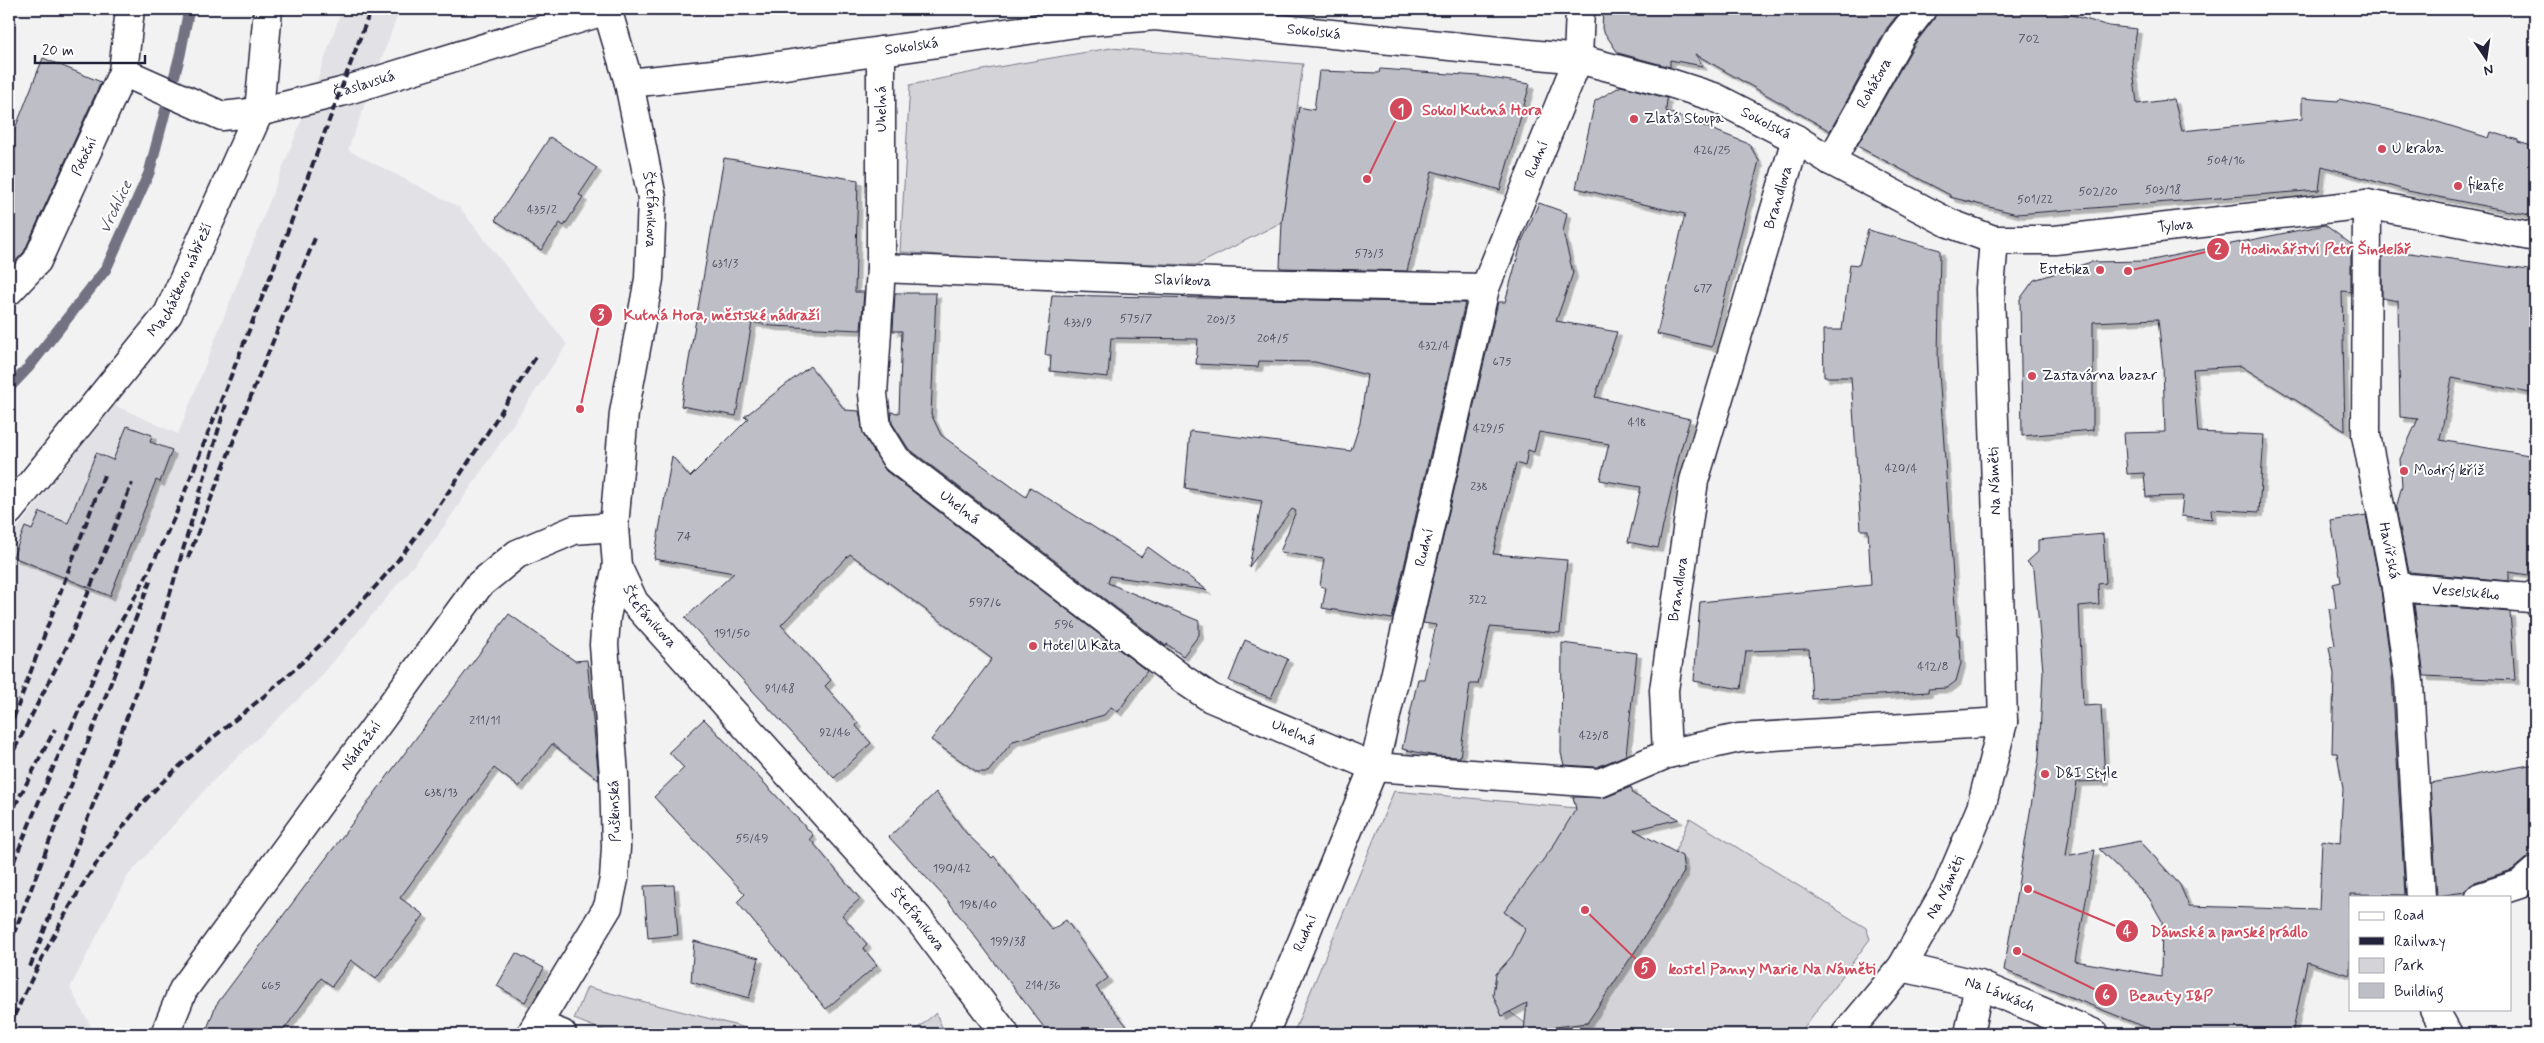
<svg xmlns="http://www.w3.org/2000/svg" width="2544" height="1043" viewBox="0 0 2544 1043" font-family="Mynerve,sans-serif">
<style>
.built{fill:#e2e2e6}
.green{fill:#d3d3d8;stroke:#7a7a8a}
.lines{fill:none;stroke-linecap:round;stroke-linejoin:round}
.stream{stroke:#727282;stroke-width:11}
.building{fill:#bebec6;stroke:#22223b;filter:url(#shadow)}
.minor-casing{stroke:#22223b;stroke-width:31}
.minor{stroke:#fff;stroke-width:28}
.rail{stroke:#22223b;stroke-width:4;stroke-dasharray:8 4;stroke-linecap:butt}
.poi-dot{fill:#d1495b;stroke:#fff;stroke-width:2}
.labels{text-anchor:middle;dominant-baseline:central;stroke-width:4;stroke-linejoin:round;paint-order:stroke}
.number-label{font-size:12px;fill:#49495e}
.street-label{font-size:15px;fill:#22223b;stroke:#fff}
.poi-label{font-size:15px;fill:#22223b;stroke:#fff;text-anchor:start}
.water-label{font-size:16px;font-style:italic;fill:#58586b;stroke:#fff}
.leader{fill:none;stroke:#d1495b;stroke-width:2}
.callout-dot{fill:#d1495b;stroke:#fff;stroke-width:2}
.mark-label{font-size:15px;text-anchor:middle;font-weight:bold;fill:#fff}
.callout-label{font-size:16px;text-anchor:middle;font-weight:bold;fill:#d1495b;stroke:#fff;stroke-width:4;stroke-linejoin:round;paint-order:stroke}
</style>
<defs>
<filter id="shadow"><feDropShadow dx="4.5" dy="4.5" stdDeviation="0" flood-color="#0004"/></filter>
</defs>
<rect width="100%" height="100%" fill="#f2f2f3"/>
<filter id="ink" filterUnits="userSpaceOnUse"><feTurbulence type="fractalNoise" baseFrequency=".02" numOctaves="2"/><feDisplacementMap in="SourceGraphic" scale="10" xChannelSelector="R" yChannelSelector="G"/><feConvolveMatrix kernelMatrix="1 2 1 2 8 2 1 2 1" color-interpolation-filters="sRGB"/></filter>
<g filter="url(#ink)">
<path class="built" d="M342 9H400L348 150 459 207 567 344 437 537 318 680 211 783 127 877 70 988 95 1034H9V539L114 405 178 434 316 83Z"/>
<g class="green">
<path d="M1111 48 1303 64 1282 222 1197 265 996 259 900 252 910 85 998 67Z"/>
<path d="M1394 791 1576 808 1579 821 1560 850 1505 913 1534 934 1522 954 1495 981 1494 986 1502 1016 1510 1012 1525 1023 1524 1031 1529 1032 1530 1023H1588L1586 1015 1594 1003 1599 1006 1602 1001 1598 997 1607 981 1613 985 1674 875 1684 873 1683 866 1675 852 1690 818 1866 928 1870 939 1799 1034H1293Z"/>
<path d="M587 987 769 1034H612L574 1019Z"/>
<path d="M936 1013 945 1034H911Z"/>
</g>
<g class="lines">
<path class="stream" d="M9 388 28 368 106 269 149 173 180 55 189 9"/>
</g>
<g class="building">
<path d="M1603 9H1902L1887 28 1830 131 1695 54 1703 66 1670 60V67L1618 53 1602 29Z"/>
<path d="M1937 9H2051L2109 26 2137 29 2132 61 2137 104 2174 99 2182 131 2302 119V98L2338 101 2339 99 2422 117 2489 138 2491 132 2518 140V142L2535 147V216L2408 191 2322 166 2319 190 2017 214 1950 197V195L1857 146 1914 45 1934 19Z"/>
<path d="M43 58 101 82 24 252 9 268V144Z"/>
<path d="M1380 69 1478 76 1530 84 1500 190 1432 171 1407 271 1280 268 1282 222 1299 107 1314 110 1319 71 1379 73Z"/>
<path d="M1621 86 1667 98 1666 111 1749 144 1759 161 1712 347 1657 334 1685 214 1576 188 1595 101Z"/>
<path d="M550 137 597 168 579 195 583 197 564 226 560 223 541 250 495 220Z"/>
<path d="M724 158 858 180 855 292H864L861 330 772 326 752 322 736 416 681 406Z"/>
<path d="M1539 203 1567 213 1563 232 1573 273 1556 321 1617 332 1595 397 1690 419 1680 452 1658 548 1628 542 1641 487 1600 480 1609 444 1539 432 1534 452 1528 450 1525 466 1516 463 1493 554 1567 560 1560 633 1490 627 1478 684H1470L1460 757 1435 756 1402 749 1418 679H1424L1436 625 1423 623 1498 302H1505L1522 241Z"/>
<path d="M2325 225 2351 244V292L2342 291 2345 431 2241 366 2193 369 2198 432 2264 435 2259 512 2211 509 2212 519 2181 516 2183 496 2146 497 2144 473 2127 474 2124 433 2165 432 2163 366 2158 319 2093 322V430L2022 436 2020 299 2034 280 2091 262 2147 261Z"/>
<path d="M1868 230 1940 250 1938 357 1957 635H1959L1961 663 1956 681 1947 688 1928 689V692L1812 699 1809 649 1746 651 1741 689 1694 681 1700 602 1871 585 1868 530H1861L1851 377H1824L1823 330H1842L1850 264 1859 265Z"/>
<path d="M2382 249 2535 271V394L2452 378 2440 440 2535 456V576L2509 572V581L2409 572 2396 509 2402 485 2400 459 2418 419 2400 417 2398 301 2382 298Z"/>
<path d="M895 293H936L931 414 941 435 1026 497 1030 487 1141 557 1148 547 1207 590 1110 576 1108 583 1199 621V635L1183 656 1167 644 1166 646 908 448 892 423 891 412 899 413 902 331H893Z"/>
<path d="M1052 295 1465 303 1392 619 1322 608 1326 588 1320 586 1324 559 1280 552 1296 511 1292 509 1249 567 1262 501 1185 488 1190 431 1351 451 1360 423 1367 375 1315 362 1259 361 1258 367 1196 364 1198 339 1111 338 1108 377 1050 371 1051 355H1045Z"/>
<path d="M810 366 845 410 859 411 864 436 886 471 1147 671 1118 712 1111 707 1104 715 1013 741 988 772H977L931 740 992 659 850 554 781 625 831 680 825 686 858 723 856 726 871 743 834 778 685 618 734 573 654 559 672 456 690 477 749 418 744 417Z"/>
<path d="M127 426 152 435 150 442 172 450 160 482 156 480 110 596 13 557 25 527 32 530 40 512 68 523 96 453 113 460Z"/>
<path d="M2366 515 2381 590 2392 675 2405 895 2350 894V975L2307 962 2292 1034H2162L2004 970 2039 758 2043 671 2034 569 2027 562 2038 552V540L2103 534 2106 583 2098 584 2099 604 2079 606 2083 706 2101 705 2105 781 2077 782 2066 856 2095 850 2075 961 2161 976 2162 921 2149 898 2099 849 2140 841 2180 885 2189 906 2319 910 2322 840 2340 843 2343 789 2337 753H2332L2334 674 2329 647 2335 645 2329 609 2336 608 2333 584 2341 582 2331 521Z"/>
<path d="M2414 604 2510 612 2515 680 2424 676Z"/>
<path d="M509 614 575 661 587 660 599 780 552 744 519 787 494 768 400 898 424 915 376 979 351 960 332 986 321 978 281 1034H205L216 1005Z"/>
<path d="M1245 640 1288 659 1271 698 1229 681Z"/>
<path d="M1562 643 1637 653 1626 755 1597 767 1564 765 1561 753Z"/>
<path d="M704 719 813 835 810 839 860 899 842 915 867 944 863 948 877 965 826 1009 737 902 745 894 654 797 684 768 669 752Z"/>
<path d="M2535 764V856L2525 859 2512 870 2475 882 2465 892 2437 896 2430 783Z"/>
<path d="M1631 787 1633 794 1679 819 1634 830 1682 856 1684 872 1640 944 1587 1023 1555 1027 1545 1034 1524 1031 1527 1003 1502 1016 1493 995 1496 974 1512 956 1526 928 1504 912 1552 848 1576 809 1573 797H1606Z"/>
<path d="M936 792 966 833 992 858 994 856 1052 930 1066 920 1108 978 1096 987 1133 1034H1049L948 901 889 837Z"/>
<path d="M674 885 678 935 648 938 644 886Z"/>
<path d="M694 941 759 958 749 998 691 982Z"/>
<path d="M516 953 544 968 525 1002 497 986Z"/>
</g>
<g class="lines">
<g class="minor-casing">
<g id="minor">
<path id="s1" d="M607 9 629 83 652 198 649 279 624 413 614 527 617 566 634 602 917 917 1005 1034"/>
<path id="s2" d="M881 51V268L873 394 877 428 896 459 1184 680 1211 698 1374 767 1600 783 1667 754 1739 738 2003 722"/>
<path id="s3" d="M123 72 222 116 259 112 341 92 607 10"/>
<path id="s4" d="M629 83 750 70 1083 22 1155 16 1578 59 1670 83 1714 97 1796 139 1831 161 1949 223 1994 240H2055L2367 204 2535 237"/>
<path id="s5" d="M1831 161 1901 36 1922 9"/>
<path id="s6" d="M2367 204 2366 435 2396 587 2409 682 2421 897"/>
<path id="s7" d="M881 268 1239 283 1485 288"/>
<path id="s8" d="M9 291 37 261 123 72 130 9"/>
<path id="s9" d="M9 511 168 314 259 112 268 9"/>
<path id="s10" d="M2396 587 2530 598 2535 594"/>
<path id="s11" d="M1667 754 1664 690 1694 481 1796 139"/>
<path d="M2480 897 2520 884 2535 871"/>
<path id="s12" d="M1902 967 1979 985 2095 1034"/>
<path d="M2434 1009 2448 1034"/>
<path d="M538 1025 562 1034"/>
<path id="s13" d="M165 1034 183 990 479 585 517 554 574 530 614 527"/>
<path d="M531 1034 608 907 614 879 616 847 614 775 604 645 606 617 617 566"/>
<path id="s14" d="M1264 1034 1374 767 1485 288 1578 59 1580 9"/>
<path id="s15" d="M1846 1034 1902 967 1947 888 1981 808 2003 722 1990 289 1994 240"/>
<path d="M1969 1034 1979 985"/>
</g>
</g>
<use href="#minor" class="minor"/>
<g class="rail">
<path d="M188 558 256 383 315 238"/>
<path d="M9 730 104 475"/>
<path d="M9 760 67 646 132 483"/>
<path d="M9 817 55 729"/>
<path d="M9 873 49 777 108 645 147 575 176 514 273 270 371 9"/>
<path d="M9 946 151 579"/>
<path d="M30 967 155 645 226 404"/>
<path d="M9 1027C47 945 88 862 150 795 191 751 242 717 287 676 318 649 347 618 375 587 437 518 485 435 536 357"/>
</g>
</g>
</g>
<g class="poi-dot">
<circle cx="1634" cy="119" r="5"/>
<circle cx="2382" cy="149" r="5"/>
<circle cx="2458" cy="186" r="5"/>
<circle cx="2100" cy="270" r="5"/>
<circle cx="2032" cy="376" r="5"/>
<circle cx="2404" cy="471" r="5"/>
<circle cx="1033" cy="646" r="5"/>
<circle cx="2045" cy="774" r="5"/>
</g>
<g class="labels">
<g class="number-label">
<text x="2029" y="39">702</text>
<text x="1712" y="151">426/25</text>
<text x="2226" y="161">504/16</text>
<text x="2163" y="190">503/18</text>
<text x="2098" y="192">502/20</text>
<text x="2035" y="200">501/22</text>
<text x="542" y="210">435/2</text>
<text x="1369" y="254">573/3</text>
<text x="725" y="264">631/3</text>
<text x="1703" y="289">677</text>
<text x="1136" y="319">575/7</text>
<text x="1221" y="320">203/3</text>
<text x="1078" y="323">433/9</text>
<text x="1273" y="339">204/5</text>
<text x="1434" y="346">432/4</text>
<text x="1502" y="362">675</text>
<text x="1637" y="423">418</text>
<text x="1489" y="429">429/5</text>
<text x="1901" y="469">420/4</text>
<text x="1479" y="487">238</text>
<text x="684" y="537">74</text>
<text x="1478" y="600">322</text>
<text x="985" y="603">597/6</text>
<text x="1064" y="625">596</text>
<text x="732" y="634">191/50</text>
<text x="1933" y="667">412/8</text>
<text x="780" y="689">91/48</text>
<text x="485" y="721">211/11</text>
<text x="835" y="733">92/46</text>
<text x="1594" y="736">423/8</text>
<text x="441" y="793">638/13</text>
<text x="752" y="839">55/49</text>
<text x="952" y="869">190/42</text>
<text x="978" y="905">198/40</text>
<text x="1008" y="942">199/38</text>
<text x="271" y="986">665</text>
<text x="1043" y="986">214/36</text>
</g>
<g class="street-label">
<text stroke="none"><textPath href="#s4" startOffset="690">Sokolská</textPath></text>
<text stroke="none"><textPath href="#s4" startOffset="285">Sokolská</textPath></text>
<text stroke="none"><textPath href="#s5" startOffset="89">Roháčova</textPath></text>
<text stroke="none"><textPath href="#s3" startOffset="254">Čáslavská</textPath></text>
<text transform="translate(882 109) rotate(-90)">Uhelná</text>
<text stroke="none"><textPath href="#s4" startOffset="1155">Sokolská</textPath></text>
<text stroke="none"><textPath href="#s8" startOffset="156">Potoční</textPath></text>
<text stroke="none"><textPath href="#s14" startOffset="919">Rudní</textPath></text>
<text stroke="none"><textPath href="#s11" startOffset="571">Brandlova</textPath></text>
<text stroke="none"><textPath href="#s1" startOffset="206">Štefánikova</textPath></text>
<text stroke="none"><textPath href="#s4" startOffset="1594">Tylova</textPath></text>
<text stroke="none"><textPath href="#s9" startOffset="289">Macháčkovo nábřeží</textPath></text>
<text stroke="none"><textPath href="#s7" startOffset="302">Slavíkova</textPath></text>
<text transform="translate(1995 481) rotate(-92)">Na Náměti</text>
<text stroke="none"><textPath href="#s2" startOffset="494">Uhelná</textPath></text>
<text stroke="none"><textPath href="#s14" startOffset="514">Rudní</textPath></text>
<text stroke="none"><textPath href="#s6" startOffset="349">Havířská</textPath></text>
<text stroke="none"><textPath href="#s11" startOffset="166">Brandlova</textPath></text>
<text stroke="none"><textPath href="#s10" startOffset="70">Veselského</textPath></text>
<text stroke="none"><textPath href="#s1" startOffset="626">Štefánikova</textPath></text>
<text stroke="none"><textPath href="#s2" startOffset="899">Uhelná</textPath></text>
<text stroke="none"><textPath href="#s13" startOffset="350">Nádražní</textPath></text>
<text transform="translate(615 811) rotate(-92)">Puškinská</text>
<text stroke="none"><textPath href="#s15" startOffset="178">Na Náměti</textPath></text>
<text stroke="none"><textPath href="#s1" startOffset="1031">Štefánikova</textPath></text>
<text stroke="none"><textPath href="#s14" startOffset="109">Rudní</textPath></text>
<text stroke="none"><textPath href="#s12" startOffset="102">Na Lávkách</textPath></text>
</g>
<g class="poi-label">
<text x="1644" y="119">Zlatá Stoupa</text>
<text x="2392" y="149">U kraba</text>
<text x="2468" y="186">fikafe</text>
<text x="2090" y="270" text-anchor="end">Estetika</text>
<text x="2042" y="376">Zastavárna bazar</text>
<text x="2414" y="471">Modrý kříž</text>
<text x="1043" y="646">Hotel U Kata</text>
<text x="2055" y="774">D&amp;I Style</text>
</g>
<g class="water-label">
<text transform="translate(116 207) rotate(-65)">Vrchlice</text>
</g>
</g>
<path class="leader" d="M1367 179L1401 109M2128 271L2218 249M580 409L601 315M2028 889L2127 931M1585 910L1645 968M2017 951L2106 995"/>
<g class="callout-dot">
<circle cx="1367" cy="179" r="5"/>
<circle cx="2128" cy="271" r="5"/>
<circle cx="580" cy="409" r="5"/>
<circle cx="2028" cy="889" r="5"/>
<circle cx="1585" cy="910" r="5"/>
<circle cx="2017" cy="951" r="5"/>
<circle cx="1401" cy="109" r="12"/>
<circle cx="2218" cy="249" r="12"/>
<circle cx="601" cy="315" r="12"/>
<circle cx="2127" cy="931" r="12"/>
<circle cx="1645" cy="968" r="12"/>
<circle cx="2106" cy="995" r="12"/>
</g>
<g class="mark-label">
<text x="1401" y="115">1</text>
<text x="2218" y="254">2</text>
<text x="601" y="320">3</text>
<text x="2127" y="936">4</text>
<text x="1645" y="973">5</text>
<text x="2106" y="1000">6</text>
</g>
<g class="callout-label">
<text x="1482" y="115">Sokol Kutná Hora</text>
<text x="2326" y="254">Hodinářství Petr Šindelář</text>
<text x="722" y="320">Kutná Hora, městské nádraží</text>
<text x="2229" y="937">Dámské a panské prádlo</text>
<text x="1772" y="974">kostel Panny Marie Na Náměti</text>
<text x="2171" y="1001">Beauty I&amp;P</text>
</g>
<rect width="2544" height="1043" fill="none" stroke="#fff" stroke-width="30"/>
<rect x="15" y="15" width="2514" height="1013" fill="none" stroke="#22223b" stroke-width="2" filter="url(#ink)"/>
<rect x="2349" y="896" width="162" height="115" fill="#ffffff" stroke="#a7a7b1"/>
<rect x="2359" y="912" width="25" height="8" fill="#ffffff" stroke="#a7a7b1"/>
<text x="2394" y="920" font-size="15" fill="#22223b">Road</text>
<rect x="2359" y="937" width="25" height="8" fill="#22223b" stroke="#a7a7b1"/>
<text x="2394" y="946" font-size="15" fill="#22223b">Railway</text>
<rect x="2359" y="958" width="25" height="15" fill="#d3d3d8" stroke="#a7a7b1"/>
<text x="2394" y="970" font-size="15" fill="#22223b">Park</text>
<rect x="2359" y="983" width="25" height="15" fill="#bebec6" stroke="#a7a7b1"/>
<text x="2394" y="996" font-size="15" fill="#22223b">Building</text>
<g transform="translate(2486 58) rotate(167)" stroke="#ffffff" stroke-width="4" paint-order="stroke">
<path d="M0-4L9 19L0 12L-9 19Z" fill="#22223b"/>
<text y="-8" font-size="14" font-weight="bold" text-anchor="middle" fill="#22223b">N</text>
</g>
<path d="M35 55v8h110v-8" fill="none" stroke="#22223b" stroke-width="2.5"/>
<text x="42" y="55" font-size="15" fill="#22223b" stroke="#ffffff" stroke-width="4" paint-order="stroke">20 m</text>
</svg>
